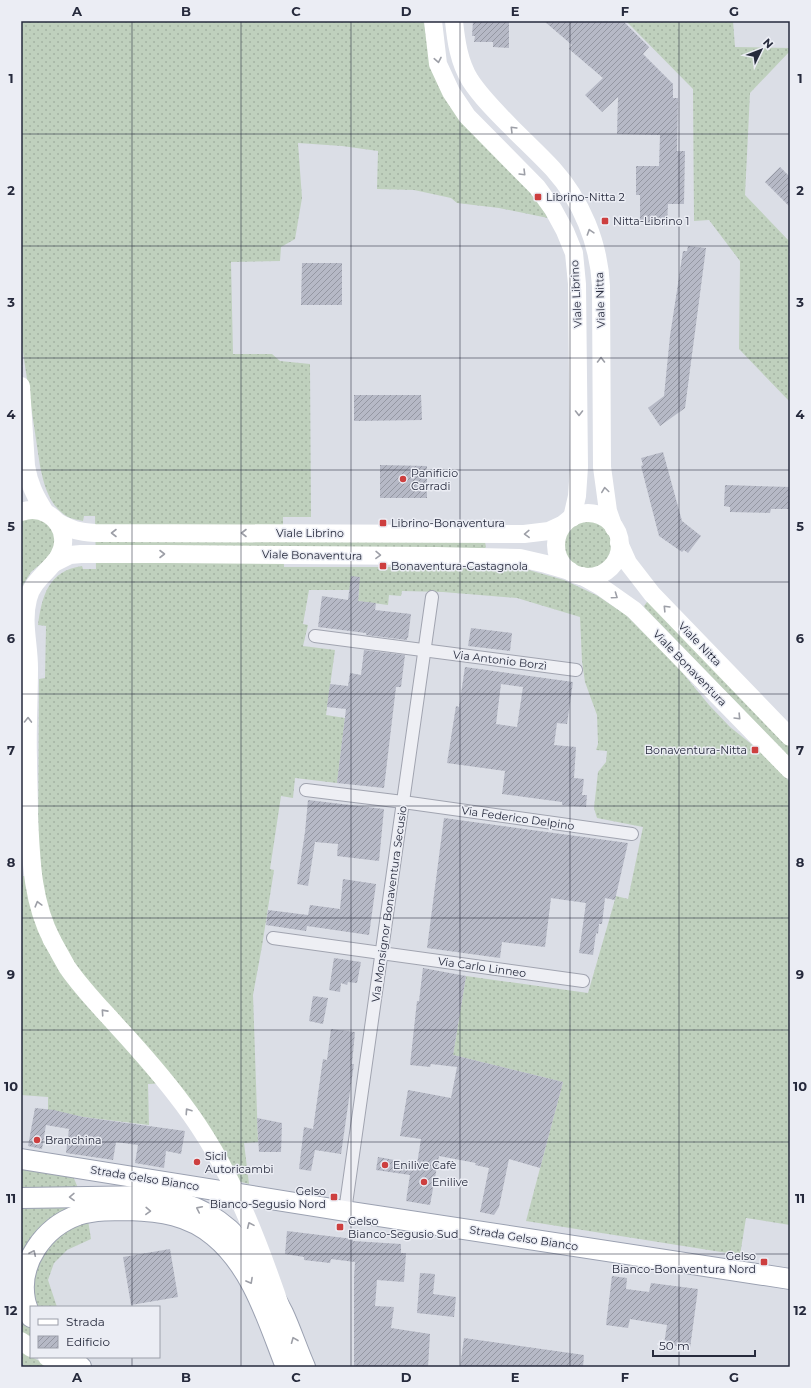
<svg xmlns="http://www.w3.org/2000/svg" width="811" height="1388" viewBox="0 0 811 1388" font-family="Montserrat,sans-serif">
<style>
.grass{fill:url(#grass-dots)}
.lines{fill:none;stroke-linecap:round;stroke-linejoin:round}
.stream{stroke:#96a6c6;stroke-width:4}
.building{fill:url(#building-hatch);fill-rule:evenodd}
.minor-casing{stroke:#a1a4b0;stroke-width:14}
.primary-casing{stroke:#9ba1b1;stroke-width:22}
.minor{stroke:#eeeff4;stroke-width:12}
.secondary{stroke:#fff;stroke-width:18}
.primary{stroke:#fff;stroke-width:20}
.secondary-bridge{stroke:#fff;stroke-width:18}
.oneway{stroke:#9d9fa7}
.grid{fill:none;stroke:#262a3c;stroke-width:1;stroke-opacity:0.55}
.poi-dot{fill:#cd3f3f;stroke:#ebedf4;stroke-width:1.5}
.labels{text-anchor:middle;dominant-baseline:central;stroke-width:3;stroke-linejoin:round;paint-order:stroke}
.poi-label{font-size:11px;fill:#262a3c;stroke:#ebedf4;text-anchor:start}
.street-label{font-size:11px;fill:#262a3c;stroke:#ebedf4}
.neatline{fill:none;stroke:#262a3c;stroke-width:1.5}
.grid-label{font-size:13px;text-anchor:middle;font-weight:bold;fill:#262a3c}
</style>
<defs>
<pattern id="grass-dots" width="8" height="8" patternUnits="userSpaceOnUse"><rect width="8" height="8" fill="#bfd0bd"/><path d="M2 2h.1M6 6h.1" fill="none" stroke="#a4b3a3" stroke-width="1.8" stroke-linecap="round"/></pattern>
<pattern id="building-hatch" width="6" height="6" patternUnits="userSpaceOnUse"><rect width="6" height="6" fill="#b6b9c6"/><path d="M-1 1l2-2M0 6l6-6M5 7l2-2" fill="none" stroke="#9497a2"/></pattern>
</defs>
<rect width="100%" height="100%" fill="#dbdee6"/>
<g class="grass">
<path d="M21 21H424L429 56 529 188 548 218 499 208 457 203 451 198 414 190 377 189 378 151 342 146 298 143 302 198 295 239 281 247 280 261 231 262 233 354H272L280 361 310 364 311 517H283V539L485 542 486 547 485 548H283L284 567H490L525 569 564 580 598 596 626 615 656 645 681 671 709 705 730 727 760 751 790 782V1225L746 1218 740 1255 526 1221 563 1082 453 1055 466 976 588 993 616 896 628 899 643 827 597 818 594 808 598 772 606 762 607 751 596 750 598 744 597 715 585 682 582 661 580 617 517 598 443 592 402 591 401 596 389 595 388 605 358 601 359 590H309L303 624 308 625 303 646 335 650 326 715 345 718 337 783 295 778 293 798 281 796 270 869 274 870 262 946 253 995 258 1142 244 1143 249 1184 222 1177 175 1083 148 1084 149 1125 83 1117 48 1110V1097L21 1095V894L23 876H27L47 909 38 864 39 679 45 678 46 626 38 625C42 596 48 571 82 566L83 569H96L95 516H84L83 521C79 520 72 519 68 517 49 506 44 485 40 466L21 339Z"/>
<path d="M626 21H733L735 47 790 48V51L750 93 745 195 790 242V402L739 349 740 261 709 220 694 221 693 89Z"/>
<path d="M38 517 53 528 55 543 50 556 31 572 21 588V520Z"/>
<circle cx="588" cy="545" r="24"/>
<path d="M647 602H650L790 745V758L645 608 644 606Z"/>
<path d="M21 1169 73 1176 86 1208 91 1239 67 1250 54 1263 48 1280 57 1307H31V1340L21 1345Z"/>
<path d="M21 1351 31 1357 53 1367H21Z"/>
</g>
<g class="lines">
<path class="stream" d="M21 1365 22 1367"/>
</g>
<g class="building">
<path d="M473 21H509V48L493 47V42H474L475 36H472Z"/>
<path d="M544 21H623L649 47 643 54 673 84V98H678L677 151H685L684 204H668L667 224 640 223V195H636V166H659L660 135 617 134 618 97 602 112 585 95 603 78 569 49 572 45Z"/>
<path d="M780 167 790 177V207L765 182Z"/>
<path d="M688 246 706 248 685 408 660 426 648 408 664 396 670 336 683 251H687Z"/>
<path d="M302 263H342V305H301Z"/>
<path d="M354 395H421L422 420 354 421Z"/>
<path d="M663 452 682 521 701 536 688 553 684 550 682 552 659 536 641 466 643 465 641 458Z"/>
<path d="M380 465 427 466V498H380Z"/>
<path d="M725 485 790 487V509H771L770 513 730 512V507L724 506Z"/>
<path d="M351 576 360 577 358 601 376 603 375 610 411 614 408 638H407V640L366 635V633L318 627 322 596 348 600Z"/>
<path d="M471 628 512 633 510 651 468 646Z"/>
<path d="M364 650 405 655 401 687H396L384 788 337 783 346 709 327 707 330 684 348 686 350 673 361 675Z"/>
<path d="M465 667 573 682 567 724 557 723 554 745 576 747 574 778 584 779 582 795H587L586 807 562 805V802L502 794 505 771 447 763 456 706 459 707ZM501 684 523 687 517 727 496 724Z"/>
<path d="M308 800 384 809 379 861 337 856 338 844 315 842 308 886 297 884 305 832Z"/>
<path d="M444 818 628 843 615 900 605 898 602 924H599L598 934 596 933 593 955 579 953 586 903 551 898 545 947 502 942 500 958 427 948Z"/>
<path d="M343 879 376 884 369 935 307 926 306 931 266 925 268 910 308 915 310 905 340 909Z"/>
<path d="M334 958 361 962 357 983 348 982 347 985 341 983 340 992 329 990Z"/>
<path d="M423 968 466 976 453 1055 563 1082 540 1168 509 1159 499 1207 494 1215 480 1212 489 1168 475 1165 476 1163 439 1156 430 1205 406 1201 410 1175 376 1170 378 1157 417 1164 421 1139 400 1136 408 1090 451 1098 457 1067 431 1064 430 1067 410 1065 417 1001H419Z"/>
<path d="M313 996 328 998 323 1024 309 1021Z"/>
<path d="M331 1029 355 1032 352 1064H354L341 1154 315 1150 311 1171 299 1169 304 1127 313 1129 323 1059 327 1060Z"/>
<path d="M35 1108 54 1110 83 1117 185 1131 181 1154 166 1151 164 1168 135 1163 138 1145 116 1142 113 1160 66 1153 69 1129 46 1125 42 1149 28 1146Z"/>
<path d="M257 1118 282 1123 281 1152H259Z"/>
<path d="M287 1231 353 1239V1241L401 1244V1253H406L404 1282 377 1280 375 1306 394 1307 391 1328 430 1334 428 1367H354V1277L355 1262 331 1259 330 1263 304 1260V1257L285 1254Z"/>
<path d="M170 1249 178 1297 131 1305 123 1257Z"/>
<path d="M420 1273 435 1274 433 1294 456 1297 454 1317 417 1313Z"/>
<path d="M612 1276 627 1278 626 1289 649 1292 651 1283 698 1289 690 1348 664 1344 667 1325 630 1319 628 1328 606 1325Z"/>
<path d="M464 1338 584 1355 583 1367H460Z"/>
</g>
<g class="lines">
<g class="minor-casing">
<g id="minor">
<path d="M315 636 576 670"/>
<path d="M306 790 403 802 632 834"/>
<path d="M273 938 583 981"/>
<path d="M345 1211 432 597"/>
</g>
</g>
<g class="primary-casing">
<g id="primary">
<path d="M21 1159 345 1211 790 1279"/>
<path d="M21 1198 154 1196C195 1203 226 1219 251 1254 257 1263 262 1274 267 1283 272 1293 278 1303 283 1313 291 1330 297 1349 305 1367"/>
<path d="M31 1317C29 1312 26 1306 25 1300 18 1263 44 1227 78 1215 95 1210 113 1210 129 1210 161 1211 189 1215 214 1236 253 1268 268 1322 286 1367"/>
<path d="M67 1357 81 1367"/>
</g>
</g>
<use href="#minor" class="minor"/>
<g class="secondary">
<path d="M433 21 438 64 451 92 467 116 537 187 553 209 565 231 574 253 577 284 579 467 577 496 572 518"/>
<path d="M454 21C456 41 459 62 470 80 481 97 497 113 512 128 526 142 540 155 553 169 581 200 599 243 601 286L602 467 608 511 614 528"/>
<path d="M21 386 26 466C29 484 35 496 45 512"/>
<path d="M21 512C40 505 61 517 63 538 66 564 33 574 28 599 22 622 29 644 29 668 29 698 27 729 28 759 28 778 29 797 29 816 31 859 32 902 52 940"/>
<circle cx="588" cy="545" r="32"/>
<path d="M57 522C72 530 78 532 95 533L524 534 549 531 564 524"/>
<path d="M619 543 628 563 652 594 790 737"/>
<path d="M54 563 70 555 81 554H166L436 556 520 558 546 564 570 571"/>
<path d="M582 576 600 586 634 610 790 770"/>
<path d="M21 1341 31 1348"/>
<path d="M47 1357 68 1367"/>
</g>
<use href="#primary" class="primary"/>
<path class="secondary-bridge" d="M52 940C57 949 62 958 67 967 82 989 101 1008 118 1027 141 1052 163 1077 183 1104 230 1166 258 1240 283 1314"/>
</g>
<defs><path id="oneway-chevron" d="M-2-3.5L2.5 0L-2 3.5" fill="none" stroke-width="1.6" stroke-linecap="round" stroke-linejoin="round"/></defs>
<g class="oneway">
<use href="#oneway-chevron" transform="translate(438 60) rotate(79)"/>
<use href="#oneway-chevron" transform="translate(513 129) rotate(-135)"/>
<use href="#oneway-chevron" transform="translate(523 173) rotate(45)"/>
<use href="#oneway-chevron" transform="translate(590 232) rotate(-108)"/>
<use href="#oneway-chevron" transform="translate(601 360) rotate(-90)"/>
<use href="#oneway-chevron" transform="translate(579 413) rotate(90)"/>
<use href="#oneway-chevron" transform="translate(605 490) rotate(-98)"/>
<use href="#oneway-chevron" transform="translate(114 533) rotate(-180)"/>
<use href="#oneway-chevron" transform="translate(244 533) rotate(-180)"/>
<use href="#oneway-chevron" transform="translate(527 534) rotate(178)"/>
<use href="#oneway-chevron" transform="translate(162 554)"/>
<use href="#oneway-chevron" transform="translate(378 555) rotate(1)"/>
<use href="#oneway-chevron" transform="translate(615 596) rotate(35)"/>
<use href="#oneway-chevron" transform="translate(666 608) rotate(-134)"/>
<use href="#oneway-chevron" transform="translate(738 717) rotate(46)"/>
<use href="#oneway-chevron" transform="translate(28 720) rotate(-89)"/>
<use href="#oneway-chevron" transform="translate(38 904) rotate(-105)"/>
<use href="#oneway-chevron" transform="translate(104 1012) rotate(-132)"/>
<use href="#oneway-chevron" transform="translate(188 1111) rotate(-124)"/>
<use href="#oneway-chevron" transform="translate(72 1197) rotate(179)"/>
<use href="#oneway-chevron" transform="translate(199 1209) rotate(-154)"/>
<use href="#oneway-chevron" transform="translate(148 1211) rotate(2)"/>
<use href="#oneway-chevron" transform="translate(250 1225) rotate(-114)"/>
<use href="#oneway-chevron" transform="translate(33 1253) rotate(-65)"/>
<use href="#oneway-chevron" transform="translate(250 1281) rotate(61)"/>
<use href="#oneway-chevron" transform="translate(294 1340) rotate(-112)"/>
</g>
<path class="grid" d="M132 21V1307M241 21V1367M351 21V1367M460 21V1367M570 21V1367M679 21V1367M21 134H790M21 246H790M21 358H790M21 470H790M21 582H790M21 694H790M21 806H790M21 918H790M21 1030H790M21 1142H790M21 1254H790M132 1357V1367"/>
<g class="poi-dot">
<rect x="534" y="193" width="8" height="8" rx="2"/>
<rect x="601" y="217" width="8" height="8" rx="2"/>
<circle cx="403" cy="479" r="4"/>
<rect x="379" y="519" width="8" height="8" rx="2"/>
<rect x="379" y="562" width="8" height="8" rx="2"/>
<rect x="751" y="746" width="8" height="8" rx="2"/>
<circle cx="37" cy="1140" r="4"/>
<circle cx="197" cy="1162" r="4"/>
<circle cx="385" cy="1165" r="4"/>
<circle cx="424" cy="1182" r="4"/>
<rect x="330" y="1193" width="8" height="8" rx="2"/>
<rect x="336" y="1223" width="8" height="8" rx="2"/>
<rect x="760" y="1258" width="8" height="8" rx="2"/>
</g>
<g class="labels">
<g class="poi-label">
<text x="546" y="197">Librino-Nitta 2</text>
<text x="613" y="221">Nitta-Librino 1</text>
<text x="411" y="473">Panificio<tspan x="411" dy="13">Carradi</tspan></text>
<text x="391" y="523">Librino-Bonaventura</text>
<text x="391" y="566">Bonaventura-Castagnola</text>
<text x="747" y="750" text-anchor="end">Bonaventura-Nitta</text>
<text x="45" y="1140">Branchina</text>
<text x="205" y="1156">Sicil<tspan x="205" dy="13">Autoricambi</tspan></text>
<text x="393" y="1165">Enilive Cafè</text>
<text x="432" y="1182">Enilive</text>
<text x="326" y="1191" text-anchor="end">Gelso<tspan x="326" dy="13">Bianco-Segusio Nord</tspan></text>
<text x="348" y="1221">Gelso<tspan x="348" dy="13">Bianco-Segusio Sud</tspan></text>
<text x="756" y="1256" text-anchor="end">Gelso<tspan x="756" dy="13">Bianco-Bonaventura Nord</tspan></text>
</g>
<g class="street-label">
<text transform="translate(576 294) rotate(-93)">Viale Librino</text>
<text transform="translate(600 300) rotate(-92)">Viale Nitta</text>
<text x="310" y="533">Viale Librino</text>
<text transform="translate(312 555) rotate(1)">Viale Bonaventura</text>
<text transform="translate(700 644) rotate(46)">Viale Nitta</text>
<text transform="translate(500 660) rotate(7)">Via Antonio Borzì</text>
<text transform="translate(690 668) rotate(46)">Viale Bonaventura</text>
<text transform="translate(518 818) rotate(8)">Via Federico Delpino</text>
<text transform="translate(389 904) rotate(-82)">Via Monsignor Bonaventura Secusio</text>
<text transform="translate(482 967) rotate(8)">Via Carlo Linneo</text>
<text transform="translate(145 1178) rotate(9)">Strada Gelso Bianco</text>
<text transform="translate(524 1238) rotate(9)">Strada Gelso Bianco</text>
</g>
</g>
<rect width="811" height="1388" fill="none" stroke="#ebedf4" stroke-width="44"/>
<rect x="30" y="1306" width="130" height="52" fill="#ebedf4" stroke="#9c9faa"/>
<rect x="38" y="1319" width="20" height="6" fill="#ffffff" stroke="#9c9faa"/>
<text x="66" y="1326" font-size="12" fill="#262a3c">Strada</text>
<rect x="38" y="1336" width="20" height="12" fill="url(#building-hatch)" stroke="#9c9faa"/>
<text x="66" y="1346" font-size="12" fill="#262a3c">Edificio</text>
<g transform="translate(761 50) rotate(47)" stroke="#ebedf4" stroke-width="3" paint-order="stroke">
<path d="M0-3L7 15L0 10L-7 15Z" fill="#262a3c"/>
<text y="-6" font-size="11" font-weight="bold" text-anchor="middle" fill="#262a3c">N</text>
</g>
<path d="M653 1350v6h102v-6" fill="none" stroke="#262a3c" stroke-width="2"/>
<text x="659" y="1350" font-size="12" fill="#262a3c" stroke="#ebedf4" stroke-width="3" paint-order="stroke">50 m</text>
<rect x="22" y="22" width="767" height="1344" class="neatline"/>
<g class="grid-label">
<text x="77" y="16">A</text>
<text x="186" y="16">B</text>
<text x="296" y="16">C</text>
<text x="406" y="16">D</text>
<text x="515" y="16">E</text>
<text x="625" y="16">F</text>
<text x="734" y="16">G</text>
<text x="11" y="83">1</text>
<text x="800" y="83">1</text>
<text x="11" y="195">2</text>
<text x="800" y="195">2</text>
<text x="11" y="307">3</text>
<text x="800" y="307">3</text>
<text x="11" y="419">4</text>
<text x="800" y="419">4</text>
<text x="11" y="531">5</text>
<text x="800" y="531">5</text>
<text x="11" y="643">6</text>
<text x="800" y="643">6</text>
<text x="11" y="755">7</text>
<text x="800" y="755">7</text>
<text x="11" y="867">8</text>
<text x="800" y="867">8</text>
<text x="11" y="979">9</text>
<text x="800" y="979">9</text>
<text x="11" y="1091">10</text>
<text x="800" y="1091">10</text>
<text x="11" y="1203">11</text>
<text x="800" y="1203">11</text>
<text x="11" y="1315">12</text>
<text x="800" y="1315">12</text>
<text x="77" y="1382">A</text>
<text x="186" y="1382">B</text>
<text x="296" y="1382">C</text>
<text x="406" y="1382">D</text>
<text x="515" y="1382">E</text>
<text x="625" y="1382">F</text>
<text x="734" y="1382">G</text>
</g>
</svg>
